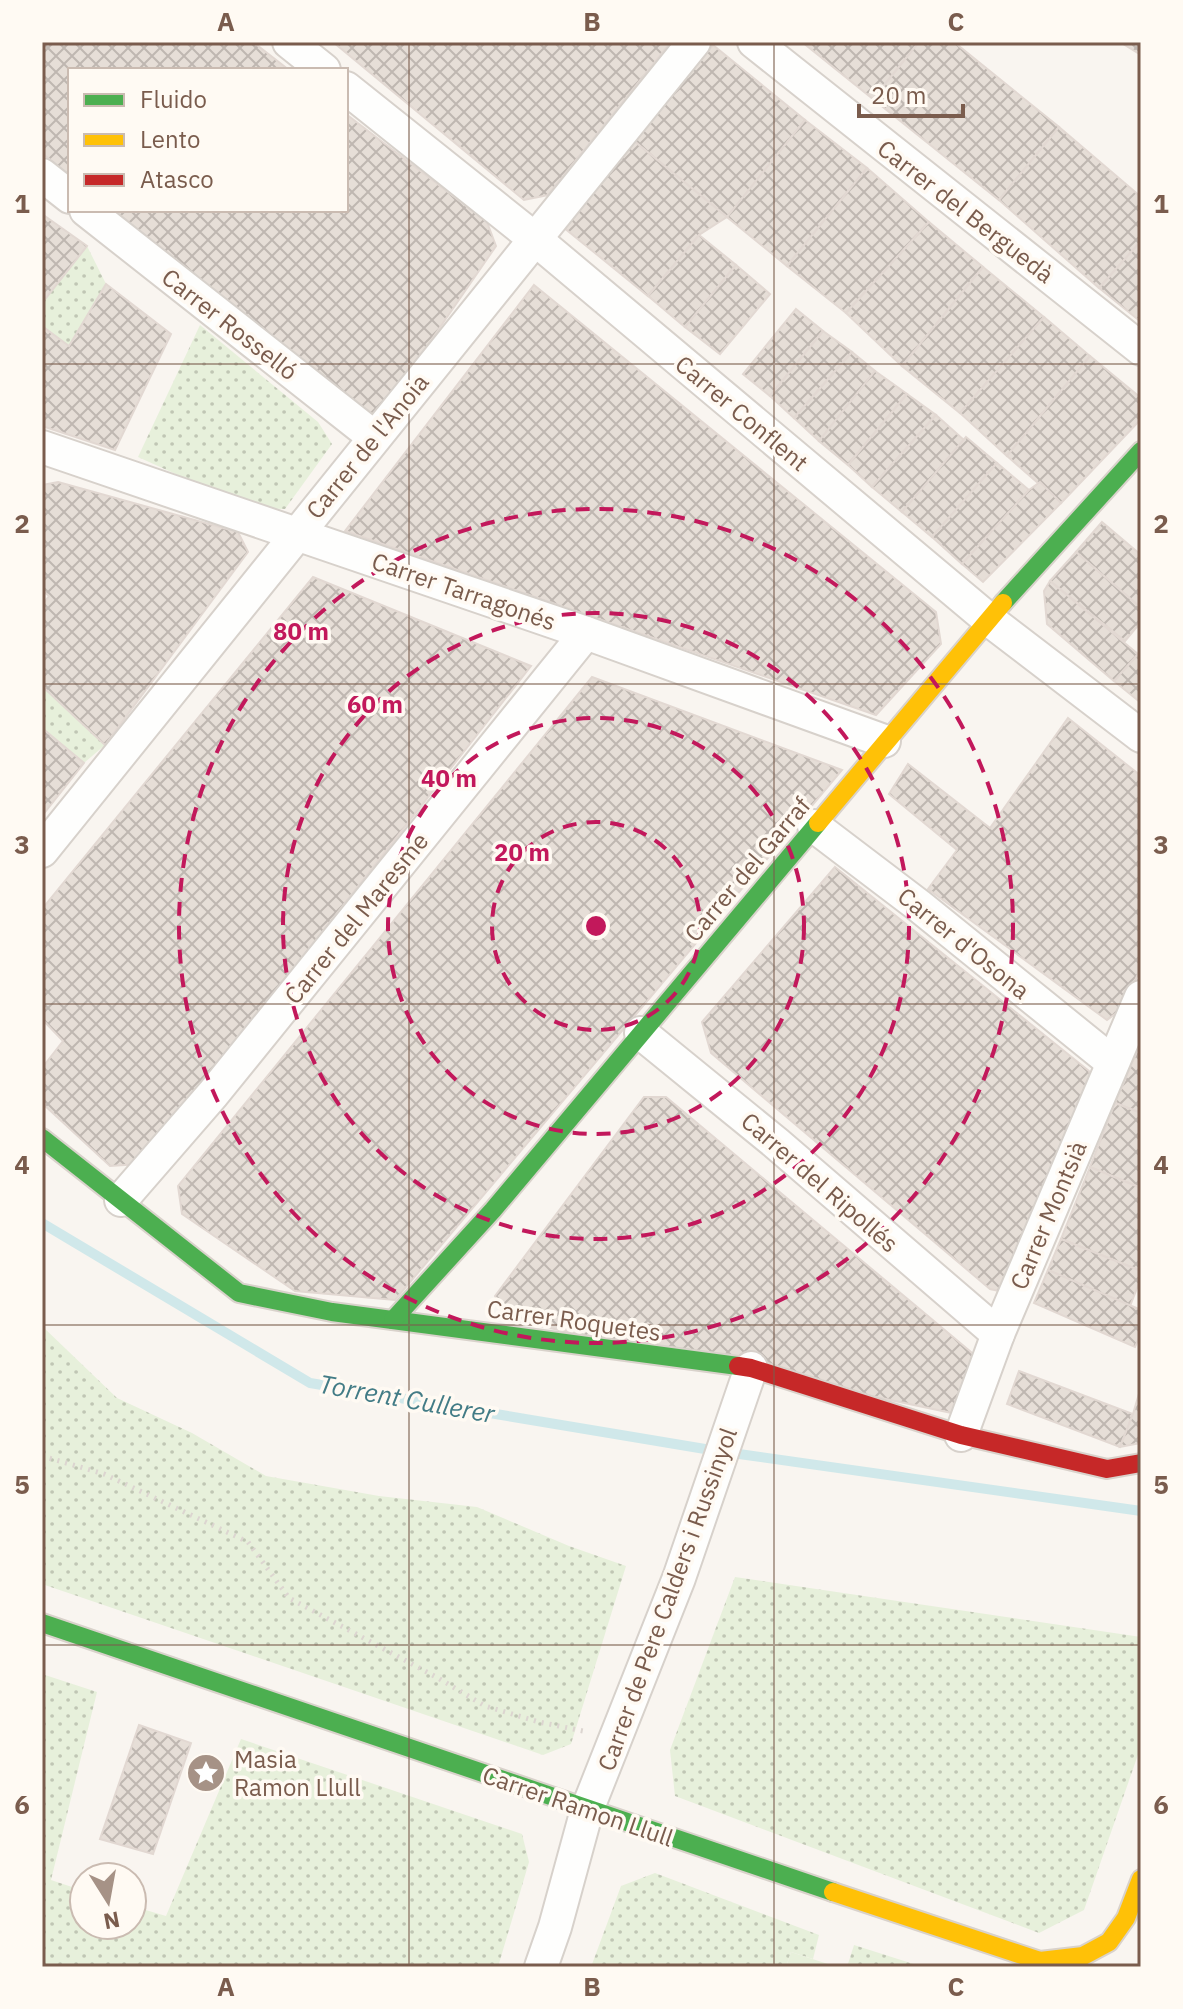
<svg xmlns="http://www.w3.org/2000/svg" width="1183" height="2009" viewBox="0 0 1183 2009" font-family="'IBM Plex Sans',sans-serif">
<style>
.green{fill:url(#green-dots)}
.pitch{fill:#e7f0db}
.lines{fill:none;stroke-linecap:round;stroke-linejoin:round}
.stream{stroke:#d0e8ea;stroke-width:10}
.building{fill:url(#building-cross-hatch);stroke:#e2d8d2;stroke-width:2}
.street-casing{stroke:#d7d1cb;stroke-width:36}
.fast-casing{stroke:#d9d2cb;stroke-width:22}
.slow-casing{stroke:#d9d2cb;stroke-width:22}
.jam-casing{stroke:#d9d2cb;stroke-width:22}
.path{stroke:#dcd5d0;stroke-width:5;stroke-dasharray:2 6;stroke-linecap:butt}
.street{stroke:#fefefd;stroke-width:32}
.fast{stroke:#4caf50;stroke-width:18}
.slow{stroke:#ffc107;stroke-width:18}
.jam{stroke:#c62828;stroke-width:18}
.grid{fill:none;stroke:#7a5c4d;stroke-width:2;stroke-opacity:0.55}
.ring{fill:none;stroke:#c2185b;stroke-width:4;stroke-dasharray:14 10}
.labels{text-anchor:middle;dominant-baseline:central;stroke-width:7;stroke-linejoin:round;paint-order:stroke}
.street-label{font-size:24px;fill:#7a5c4d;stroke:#fffaf3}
.poi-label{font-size:24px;fill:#7a5c4d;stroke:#fffaf3;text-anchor:start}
.water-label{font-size:26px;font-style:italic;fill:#437c86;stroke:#fffaf3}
.centre{fill:#c2185b;stroke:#fffaf3;stroke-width:4}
.ring-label{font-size:24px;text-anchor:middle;font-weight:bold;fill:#c2185b;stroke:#fffaf3;stroke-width:7;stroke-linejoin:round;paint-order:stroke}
.neatline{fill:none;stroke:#7a5c4d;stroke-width:3}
.grid-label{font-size:26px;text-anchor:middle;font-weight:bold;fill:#7a5c4d}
</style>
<defs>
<pattern id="green-dots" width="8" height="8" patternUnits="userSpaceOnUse" patternTransform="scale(2)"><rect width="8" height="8" fill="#e7f0db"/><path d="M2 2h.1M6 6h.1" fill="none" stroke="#c0c6b4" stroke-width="1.8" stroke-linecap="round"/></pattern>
<pattern id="building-cross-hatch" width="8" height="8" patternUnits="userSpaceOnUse" patternTransform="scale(2)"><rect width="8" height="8" fill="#e6ded7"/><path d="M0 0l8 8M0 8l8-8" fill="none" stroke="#bfb7b1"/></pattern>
</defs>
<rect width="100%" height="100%" fill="#f9f5f0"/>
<g class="green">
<path d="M87 246 106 284 69 346 42 326V303Z"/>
<path d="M200 325 318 422 332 444 285 509 251 508 138 457Z"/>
<path d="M42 686 105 745 84 763 42 728Z"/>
<path d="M42 1326 117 1398 192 1433 266 1476 379 1496 477 1507 569 1546 626 1566 571 1744 543 1755 42 1584Z"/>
<path d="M735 1577 1141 1637V1746L1084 1910 1039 1933 675 1796 670 1750Z"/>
<path d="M42 1674 97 1692 51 1880 84 1891V1925H132V1906L166 1916 241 1739 522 1834 529 1862 498 1967H42Z"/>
<path d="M655 1873 819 1935 813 1959 791 1952 786 1967H591L621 1886Z"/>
<path d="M854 1945 923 1967H847Z"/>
</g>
<path class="pitch" d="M791 1952 837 1967H786Z"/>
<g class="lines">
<g class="stream">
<path d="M42 1223 310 1383 717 1451"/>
<path d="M732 1453 1141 1511"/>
</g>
</g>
<g class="building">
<path d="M42 42H253L289 70H70V176L42 153Z"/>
<path d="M333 42H671L548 195 524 200Z"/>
<path d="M802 42H919L873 99Z"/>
<path d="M919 42H954L1059 127 999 200 873 99Z"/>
<path d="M1120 42H1141V55Z"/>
<path d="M713 45 805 120 727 217 634 141Z"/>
<path d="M346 114 487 222 496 246 383 410 366 418 111 210H346Z"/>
<path d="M805 120 867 168 787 266 727 217Z"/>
<path d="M1059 127 1141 197V241L1099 288 999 200Z"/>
<path d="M634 141 727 217 699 235 648 296 563 227Z"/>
<path d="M867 168 929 222 846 313 787 266Z"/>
<path d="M42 214 87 246 42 303Z"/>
<path d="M929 222 983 267 902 366 846 313Z"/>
<path d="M699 235 736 265 685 327 648 296Z"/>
<path d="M1141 241V322L1099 288Z"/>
<path d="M736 265 770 294 720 354 685 327Z"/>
<path d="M983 267 1044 317 960 413 902 366Z"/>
<path d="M106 284 171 334 115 450 42 426V326L69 346Z"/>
<path d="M534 285 936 612 941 644 876 715 345 531Z"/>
<path d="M796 309 823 331 770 396 743 374Z"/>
<path d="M1044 317 1090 356 1007 456 960 413Z"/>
<path d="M823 331 852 352 794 418 770 396Z"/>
<path d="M852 352 875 371 819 441 794 418Z"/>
<path d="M1090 356 1141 398V419L1061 503 1007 456Z"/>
<path d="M875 371 907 394 848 465 819 441Z"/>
<path d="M907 394 936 415 872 487 848 465Z"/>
<path d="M936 415 964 440 902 512 872 487Z"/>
<path d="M966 437 997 463 932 537 902 512Z"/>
<path d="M997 463 1029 490 962 564 932 537Z"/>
<path d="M58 482 238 532 248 552 105 745 42 686V605L49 596 42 590V485Z"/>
<path d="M1040 482 1061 503 983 582 962 564 1029 490Z"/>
<path d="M1102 522 1141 555V608L1076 552Z"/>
<path d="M1076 552 1141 608V622L1125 641 1050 581Z"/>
<path d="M313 577 531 666 140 1164 110 1166 42 1103V1068L63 1041 42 1019V909Z"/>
<path d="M1050 581 1138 654 1114 681 1047 624 1044 591Z"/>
<path d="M1141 651V703L1114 681Z"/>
<path d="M592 677 842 770 395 1300 295 1291 182 1214 178 1186Z"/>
<path d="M1068 718 1141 776V967L1123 1008 1107 1020 928 889 957 850 889 794 908 764 990 828Z"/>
<path d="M42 728 84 763 42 816Z"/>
<path d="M835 867 1089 1071 1093 1089 1004 1292 990 1289 711 1053 702 1022Z"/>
<path d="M1141 1042V1113L1115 1103Z"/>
<path d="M644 1097H666L977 1357 952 1413 507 1319 495 1296Z"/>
<path d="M1115 1103 1141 1113V1188L1090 1167Z"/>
<path d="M1090 1167 1141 1188V1271L1061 1239Z"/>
<path d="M1061 1239 1141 1271V1278L1130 1306 1048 1270Z"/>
<path d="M1048 1270 1141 1310V1334L1135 1347 1034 1303Z"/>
<path d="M1019 1371 1133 1414 1120 1447 1007 1404Z"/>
<path d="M1141 1387V1443L1120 1447 1133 1414Z"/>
<path d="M139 1725 191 1743 153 1854 100 1839Z"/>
</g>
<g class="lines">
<g class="street-casing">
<g id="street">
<path d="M289 42 324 70"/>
<path d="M754 42 1141 349"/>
<path d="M346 88 535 239 988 619 1141 736"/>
<path d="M42 175 70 197"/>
<path d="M86 210 374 437"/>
<path d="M42 447 586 633 884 741"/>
<path d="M814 826 918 905 1112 1062"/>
<path d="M42 851 694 42"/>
<path d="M641 1033 776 1143 998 1334"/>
<path d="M121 1200 213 1094 586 633"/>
<path d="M961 1435 998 1334 1141 997"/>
<path d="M541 1967 555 1927 587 1810 679 1578 751 1368"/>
</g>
</g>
<g class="fast-casing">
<g id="fast">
<path d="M1003 603 1141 451"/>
<path d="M42 1138 239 1293 332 1312 738 1366"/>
<path d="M393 1320 493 1210 818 823"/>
<path d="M42 1623 833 1892"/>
</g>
</g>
<g class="slow-casing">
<g id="slow">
<path d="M818 823 1003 603"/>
<path d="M833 1892 1040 1961 1083 1956 1109 1942 1126 1918 1141 1879"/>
</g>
</g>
<g class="jam-casing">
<path id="jam" d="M738 1366 751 1368 961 1435 1107 1469 1141 1463"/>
</g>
<path class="path" d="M42 1456 104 1474 248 1542 289 1598 438 1678 485 1706 539 1722 583 1731"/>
<use href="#street" class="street"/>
<use href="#fast" class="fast"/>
<use href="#slow" class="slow"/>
<use href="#jam" class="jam"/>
</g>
<path class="grid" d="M409 42V1967M774 42V1967M42 364H1141M42 684H1141M42 1004H1141M42 1325H1141M42 1645H1141"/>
<g class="ring">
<circle cx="596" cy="926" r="104"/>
<circle cx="596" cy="926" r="208"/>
<circle cx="596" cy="926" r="313"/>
<circle cx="596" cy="926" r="417"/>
</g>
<defs>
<g id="sight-disc" transform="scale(2)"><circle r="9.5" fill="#a69286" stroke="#fffaf3"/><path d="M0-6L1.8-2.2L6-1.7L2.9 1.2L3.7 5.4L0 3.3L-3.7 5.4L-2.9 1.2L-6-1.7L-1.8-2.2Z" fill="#fff"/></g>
</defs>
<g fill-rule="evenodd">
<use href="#sight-disc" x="206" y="1773"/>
</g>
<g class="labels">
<g class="street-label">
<text transform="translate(966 211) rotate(38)">Carrer del Berguedà</text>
<text transform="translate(230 324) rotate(38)">Carrer Rosselló</text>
<text transform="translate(742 413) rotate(40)">Carrer Conflent</text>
<text transform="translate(367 446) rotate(-51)">Carrer de l'Anoia</text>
<text transform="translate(464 591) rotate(19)">Carrer Tarragonés</text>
<text transform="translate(747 869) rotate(-50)">Carrer del Garraf</text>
<text transform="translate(356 918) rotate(-51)">Carrer del Maresme</text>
<text transform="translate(964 943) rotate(39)">Carrer d'Osona</text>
<text transform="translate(820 1182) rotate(41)">Carrer del Ripollés</text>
<text transform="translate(1048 1215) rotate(-67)">Carrer Montsià</text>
<text transform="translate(574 1320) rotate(8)">Carrer Roquetes</text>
<text transform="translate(667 1599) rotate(-70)">Carrer de Pere Calders i Russinyol</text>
<text transform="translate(578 1806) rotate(19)">Carrer Ramon Llull</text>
</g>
<g class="poi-label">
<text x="234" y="1759">Masia<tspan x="234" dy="28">Ramon Llull</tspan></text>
</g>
<g class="water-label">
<text transform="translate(407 1398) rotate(10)">Torrent Cullerer</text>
</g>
</g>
<circle cx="596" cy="926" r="12" class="centre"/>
<g class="ring-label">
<text x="301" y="640">80 m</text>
<text x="375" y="713">60 m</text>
<text x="449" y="787">40 m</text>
<text x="522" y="861">20 m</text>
</g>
<rect width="1183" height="2009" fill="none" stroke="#fffaf3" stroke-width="88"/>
<rect x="68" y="68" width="280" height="144" fill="#fffaf3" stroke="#cabbb1" stroke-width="2"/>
<rect x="84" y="94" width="40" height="12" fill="#4caf50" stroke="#cabbb1" stroke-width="2"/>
<text x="140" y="108" font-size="24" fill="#7a5c4d">Fluido</text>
<rect x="84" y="134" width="40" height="12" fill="#ffc107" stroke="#cabbb1" stroke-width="2"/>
<text x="140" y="148" font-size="24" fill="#7a5c4d">Lento</text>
<rect x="84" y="174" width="40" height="12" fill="#c62828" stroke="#cabbb1" stroke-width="2"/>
<text x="140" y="188" font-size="24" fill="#7a5c4d">Atasco</text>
<g transform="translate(108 1901) rotate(169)"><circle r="38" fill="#fffaf3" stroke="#cabbb1" stroke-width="2"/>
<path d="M0-6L14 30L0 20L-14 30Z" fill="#a69286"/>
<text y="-12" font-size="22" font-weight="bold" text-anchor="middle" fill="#7a5c4d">N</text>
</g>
<path d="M859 104v12h104v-12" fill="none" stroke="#7a5c4d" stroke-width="4"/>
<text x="871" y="104" font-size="24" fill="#7a5c4d" stroke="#fffaf3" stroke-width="6" paint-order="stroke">20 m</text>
<rect x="44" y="44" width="1095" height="1921" class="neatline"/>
<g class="grid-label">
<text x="226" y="31">A</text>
<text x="592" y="31">B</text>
<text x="956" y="31">C</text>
<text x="22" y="213">1</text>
<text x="1161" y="213">1</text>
<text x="22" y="533">2</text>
<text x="1161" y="533">2</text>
<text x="22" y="854">3</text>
<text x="1161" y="854">3</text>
<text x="22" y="1174">4</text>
<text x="1161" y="1174">4</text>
<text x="22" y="1494">5</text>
<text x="1161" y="1494">5</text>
<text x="22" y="1814">6</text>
<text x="1161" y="1814">6</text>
<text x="226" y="1996">A</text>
<text x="592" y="1996">B</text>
<text x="956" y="1996">C</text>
</g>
</svg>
